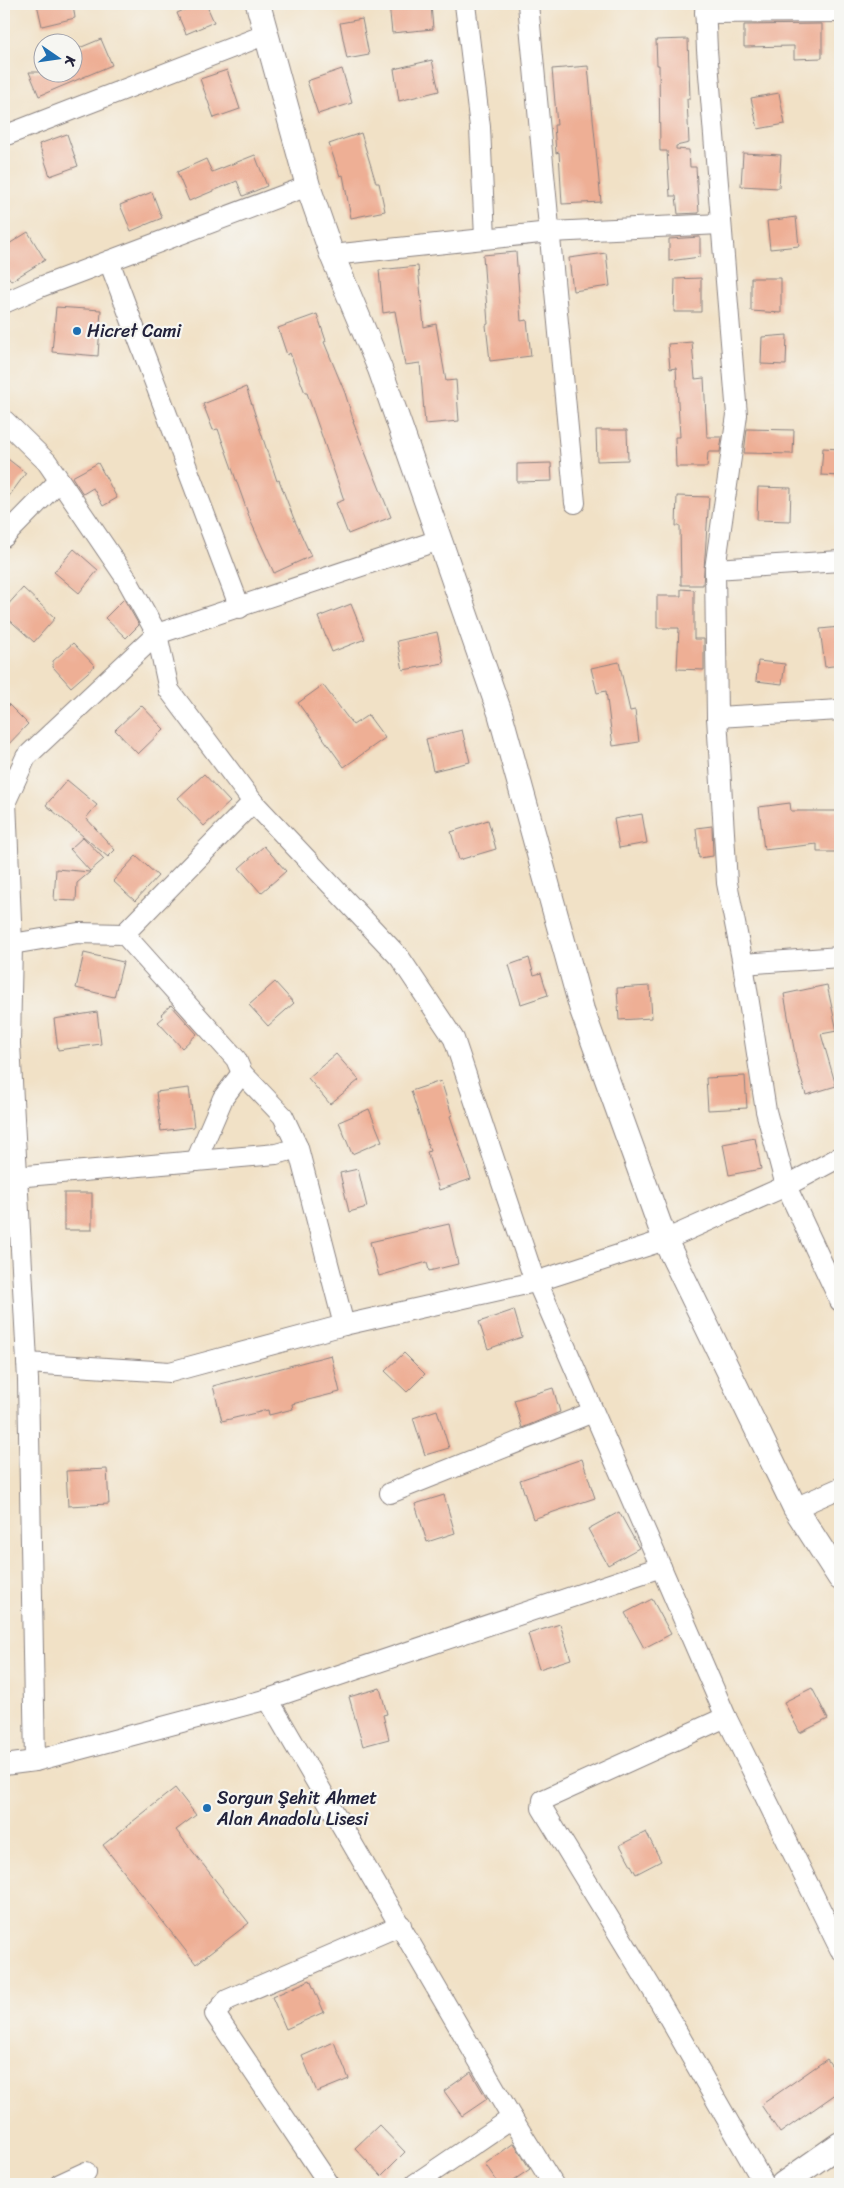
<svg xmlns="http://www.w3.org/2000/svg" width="844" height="2188" viewBox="0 0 844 2188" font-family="Sriracha,sans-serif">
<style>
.building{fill:#eeaf95}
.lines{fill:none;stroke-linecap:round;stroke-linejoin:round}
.minor-casing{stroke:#8a8280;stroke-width:22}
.tertiary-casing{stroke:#8a8280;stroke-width:26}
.minor{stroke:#fff;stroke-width:20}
.tertiary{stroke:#fff;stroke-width:24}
.poi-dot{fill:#1f6fb2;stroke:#f6f6f2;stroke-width:2}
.labels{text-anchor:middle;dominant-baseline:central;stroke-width:4.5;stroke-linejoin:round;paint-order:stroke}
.poi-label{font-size:18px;fill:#22223b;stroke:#f6f6f2;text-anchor:start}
</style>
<rect width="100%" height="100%" fill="#f6f6f2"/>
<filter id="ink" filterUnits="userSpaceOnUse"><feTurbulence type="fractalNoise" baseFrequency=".02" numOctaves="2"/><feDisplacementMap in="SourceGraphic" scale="10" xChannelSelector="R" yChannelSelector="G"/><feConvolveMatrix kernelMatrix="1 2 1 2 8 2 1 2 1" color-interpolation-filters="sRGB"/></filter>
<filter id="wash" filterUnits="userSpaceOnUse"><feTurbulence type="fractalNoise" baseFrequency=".0096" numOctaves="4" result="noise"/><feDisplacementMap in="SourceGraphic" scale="20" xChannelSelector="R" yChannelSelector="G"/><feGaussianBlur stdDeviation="1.12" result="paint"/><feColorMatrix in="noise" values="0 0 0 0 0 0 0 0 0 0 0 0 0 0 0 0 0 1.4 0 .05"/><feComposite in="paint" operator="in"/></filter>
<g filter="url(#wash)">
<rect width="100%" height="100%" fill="#f1e1c6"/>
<g id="blocks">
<g class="building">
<path d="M37 4H73L75 18 42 26Z"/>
<path d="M198 4H206L214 22 186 34 177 13Z"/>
<path d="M389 4H431L433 29 392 33Z"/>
<path d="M362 19 369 55 347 59 340 23Z"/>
<path d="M822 24V58L794 59V46L744 47V25Z"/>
<path d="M101 39 112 65 39 96 29 72H72V51Z"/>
<path d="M688 39 690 99H687L689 143 676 146V149L689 150 690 167H696L699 213 678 214 676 196H670L667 151H660L659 65H657L656 40Z"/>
<path d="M432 60 439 91 399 101 394 69Z"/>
<path d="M588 66 601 202 562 204 559 152 556 153 554 125H557L552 69Z"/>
<path d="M342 69 352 103 318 114 307 81Z"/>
<path d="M227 70 240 109 214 118 200 79Z"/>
<path d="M779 93 785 124 758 129 751 98Z"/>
<path d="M361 133 376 183H379L385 211 351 218 343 175 340 176 329 144Z"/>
<path d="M67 134 78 166 50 176 39 144Z"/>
<path d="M743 153 781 155 779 188 741 186Z"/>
<path d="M255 155 267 186 243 196 237 181 189 201 177 172 206 159 212 172Z"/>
<path d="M152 192 162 218 131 231 120 205Z"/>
<path d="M796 217 799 246 770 249 767 221Z"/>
<path d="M28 232 45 260 11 281 4 270V247Z"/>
<path d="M700 237V257L669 261V239Z"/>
<path d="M516 252 521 321 527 320 531 356 490 361 486 325 488 324 483 255Z"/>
<path d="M606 253 610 286 573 291 569 258Z"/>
<path d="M418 266 424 327 436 324 446 381 456 380 459 421 425 424 420 363 405 365 395 311 383 313 379 270Z"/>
<path d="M701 278V312H674L675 279Z"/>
<path d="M751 278H781V313L751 311Z"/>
<path d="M56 307 101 310 98 356 52 352Z"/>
<path d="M317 314 326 341 324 342 345 393 354 422H353L391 517 348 534 336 503 344 500 307 393H305L290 353 287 355 278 328Z"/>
<path d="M787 335 786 365 761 364 762 337Z"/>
<path d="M692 342 695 379 704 378 707 437H722L720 452H708L707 467H676L675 437H680L676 368 670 369 668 344Z"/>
<path d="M246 387 277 481 279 480 294 519 311 556 274 573 251 522 218 429 213 430 203 404Z"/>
<path d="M747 429 794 430 793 454 744 453Z"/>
<path d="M596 430H627L628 460 597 461Z"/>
<path d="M823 448 840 449V476L821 475Z"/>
<path d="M4 456 26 473 4 503Z"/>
<path d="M98 463 117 498 103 506 93 488 83 494 72 477Z"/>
<path d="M551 463 552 481 517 482V464Z"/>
<path d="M758 487 791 488 790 521 757 520Z"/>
<path d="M677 496 709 497 703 585H681L680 526H676Z"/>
<path d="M74 549 98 570 79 593 54 572Z"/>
<path d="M23 588 55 618 34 642 4 615V609Z"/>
<path d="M681 589 694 590V639H704V670L677 669 679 628H657V596H681Z"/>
<path d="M124 599 139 625 126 638 105 618Z"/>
<path d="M351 604 365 639 332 652 318 617Z"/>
<path d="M840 627V665L825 667 820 629Z"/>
<path d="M437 632 444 663 403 670 397 641Z"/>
<path d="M73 643 95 666 71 687 53 667V661Z"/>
<path d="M758 661 785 664 782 684 756 681Z"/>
<path d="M619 662 630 711 635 710 639 742 613 746 606 691 597 693 591 668Z"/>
<path d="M323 685 353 725 368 715 385 738 344 767 298 703Z"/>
<path d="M4 700 28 724 4 749Z"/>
<path d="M141 705 164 729 138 754 115 730Z"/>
<path d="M462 730 470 762 433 771 426 739Z"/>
<path d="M204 774 230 802 204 826 178 798Z"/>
<path d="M67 780 97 805 86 818 115 850 108 857 46 805Z"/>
<path d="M790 803 791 811H840V852H817V844L764 850 759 807Z"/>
<path d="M642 814 647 843 619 848 614 819Z"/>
<path d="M488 820 496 849 459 860 451 832Z"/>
<path d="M712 826 713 856 699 858 696 828Z"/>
<path d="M83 837 104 859 90 871 70 849Z"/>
<path d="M264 846 286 871 261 893 239 868Z"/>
<path d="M136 856 158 876 135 901 113 881Z"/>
<path d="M56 869 90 872 77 883 76 901 54 900Z"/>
<path d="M84 953 123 962 114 997 76 988Z"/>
<path d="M529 958 534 975 541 973 548 995 521 1004 509 965Z"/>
<path d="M275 982 294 1003 268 1026 249 1005Z"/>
<path d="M827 985 837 1031 821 1034 836 1086 806 1095 797 1065 784 994Z"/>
<path d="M650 986 652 1018 619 1020 617 988Z"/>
<path d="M171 1005 197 1034 182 1048 158 1022 164 1017 161 1014Z"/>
<path d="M97 1012 101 1044 58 1050 54 1019Z"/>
<path d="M336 1054 359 1080 330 1104 308 1078Z"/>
<path d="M745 1076 747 1108 708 1110 706 1078Z"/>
<path d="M441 1081 452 1115 450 1116 471 1179 439 1190 427 1152 430 1151 411 1091Z"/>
<path d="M189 1088 194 1127 161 1131 156 1092Z"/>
<path d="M369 1109 382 1141 352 1154 339 1122Z"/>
<path d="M755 1138 761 1169 729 1175 723 1144Z"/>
<path d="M358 1169 367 1207 349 1212 340 1173Z"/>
<rect x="64" y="1193" width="28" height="37"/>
<path d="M449 1224 458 1264 429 1271 427 1262 379 1276 370 1242Z"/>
<path d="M514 1310 522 1337 488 1349 479 1322Z"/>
<path d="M404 1353 425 1374 407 1392 385 1371Z"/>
<path d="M331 1355 340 1392 292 1404 293 1409 269 1415 268 1410 222 1421 213 1386Z"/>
<path d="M553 1388 560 1412 522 1428 514 1400Z"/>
<path d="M437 1410 449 1448 425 1455 413 1418Z"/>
<path d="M582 1459 595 1498 533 1519 520 1480Z"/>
<path d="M107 1469 109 1504 68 1506 66 1471Z"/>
<path d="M444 1495 455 1533 427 1542 415 1504Z"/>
<path d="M619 1512 639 1548 608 1565 588 1529Z"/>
<path d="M652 1599 671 1634 644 1648 625 1613Z"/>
<path d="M560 1624 571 1659 539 1669 528 1634Z"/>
<path d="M380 1688 387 1714 383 1715 389 1739 363 1746 349 1697Z"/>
<path d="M812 1688 828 1719 800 1733 784 1702Z"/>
<path d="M175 1788 196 1815 176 1830 249 1923 196 1964 103 1845Z"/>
<path d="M646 1832 661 1861 636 1874 620 1845Z"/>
<path d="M310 1980 324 2012 286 2029 272 1997Z"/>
<path d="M334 2042 349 2079 317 2092 302 2056Z"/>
<path d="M827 2059 840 2078V2091L780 2133 761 2105Z"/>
<path d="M471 2072 487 2099 462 2116 444 2091Z"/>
<path d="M379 2125 405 2152 381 2176 355 2148Z"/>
<path d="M514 2143 530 2169 508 2184H499L485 2164Z"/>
</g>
</g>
</g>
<g filter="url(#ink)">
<use href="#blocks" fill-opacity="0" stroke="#8a8280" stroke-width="1"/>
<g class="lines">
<g class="minor-casing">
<g id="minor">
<path d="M465 4 480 127 485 238"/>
<path d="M528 4 575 503"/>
<path d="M705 4 707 50 737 415 715 569 717 717 727 883 743 964 766 1111 786 1186 840 1301"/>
<path d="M705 13 840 12"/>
<path d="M4 136 267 34"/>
<path d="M332 255 550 232 721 224"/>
<path d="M109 261 240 608"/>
<path d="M4 303 40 287 308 186"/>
<path d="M4 420 47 462 126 578 157 634 169 690 253 802 400 958 454 1039 535 1282 539 1286 726 1717"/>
<path d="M4 537 59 481"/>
<path d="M715 569 840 561"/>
<path d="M717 717 840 710"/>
<path d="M124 934 236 1059 242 1073 283 1116 298 1148 344 1325"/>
<path d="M12 944 78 933 124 934 253 802"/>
<path d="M743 964 840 957"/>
<path d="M196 1161 223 1098 242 1073"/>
<path d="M4 1178 276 1154 298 1148"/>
<path d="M27 1363 170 1372 344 1325 535 1282 665 1240 786 1186 840 1157"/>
<path d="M390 1493 593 1412"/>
<path d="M795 1508 840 1488"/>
<path d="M268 1699 512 2118 553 2184"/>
<path d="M35 1761 28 1380 10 1044 12 944 6 801 26 757 157 634 439 540"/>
<path d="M4 1765 35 1761 268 1699 661 1567"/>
<path d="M60 2184 86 2172"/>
<path d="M329 2184 215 2014 227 2000 401 1925"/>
<path d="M415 2184 512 2118"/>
<path d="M764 2184 660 2002 542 1808 543 1800 726 1717 840 1949"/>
</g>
</g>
<g class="tertiary-casing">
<g id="tertiary">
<path d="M258 4 308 186 332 255 380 369 500 713 582 1010 665 1240 795 1508 840 1578"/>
<path d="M783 2184 840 2144"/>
</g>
</g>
<use href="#minor" class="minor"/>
<use href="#tertiary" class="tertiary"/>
</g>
</g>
<g class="poi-dot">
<circle cx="77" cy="331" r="5"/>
<circle cx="207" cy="1808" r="5"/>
</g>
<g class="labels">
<g class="poi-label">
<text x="87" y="331">Hicret Cami</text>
<text x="217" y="1798">Sorgun Şehit Ahmet<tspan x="217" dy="21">Alan Anadolu Lisesi</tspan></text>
</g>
</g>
<rect width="844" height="2188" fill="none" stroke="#f6f6f2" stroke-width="20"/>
<g transform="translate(58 58) rotate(103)"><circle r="24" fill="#f6f6f2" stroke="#a1a1a9"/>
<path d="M0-4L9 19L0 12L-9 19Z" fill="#1f6fb2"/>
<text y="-8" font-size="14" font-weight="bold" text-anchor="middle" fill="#22223b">K</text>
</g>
</svg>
